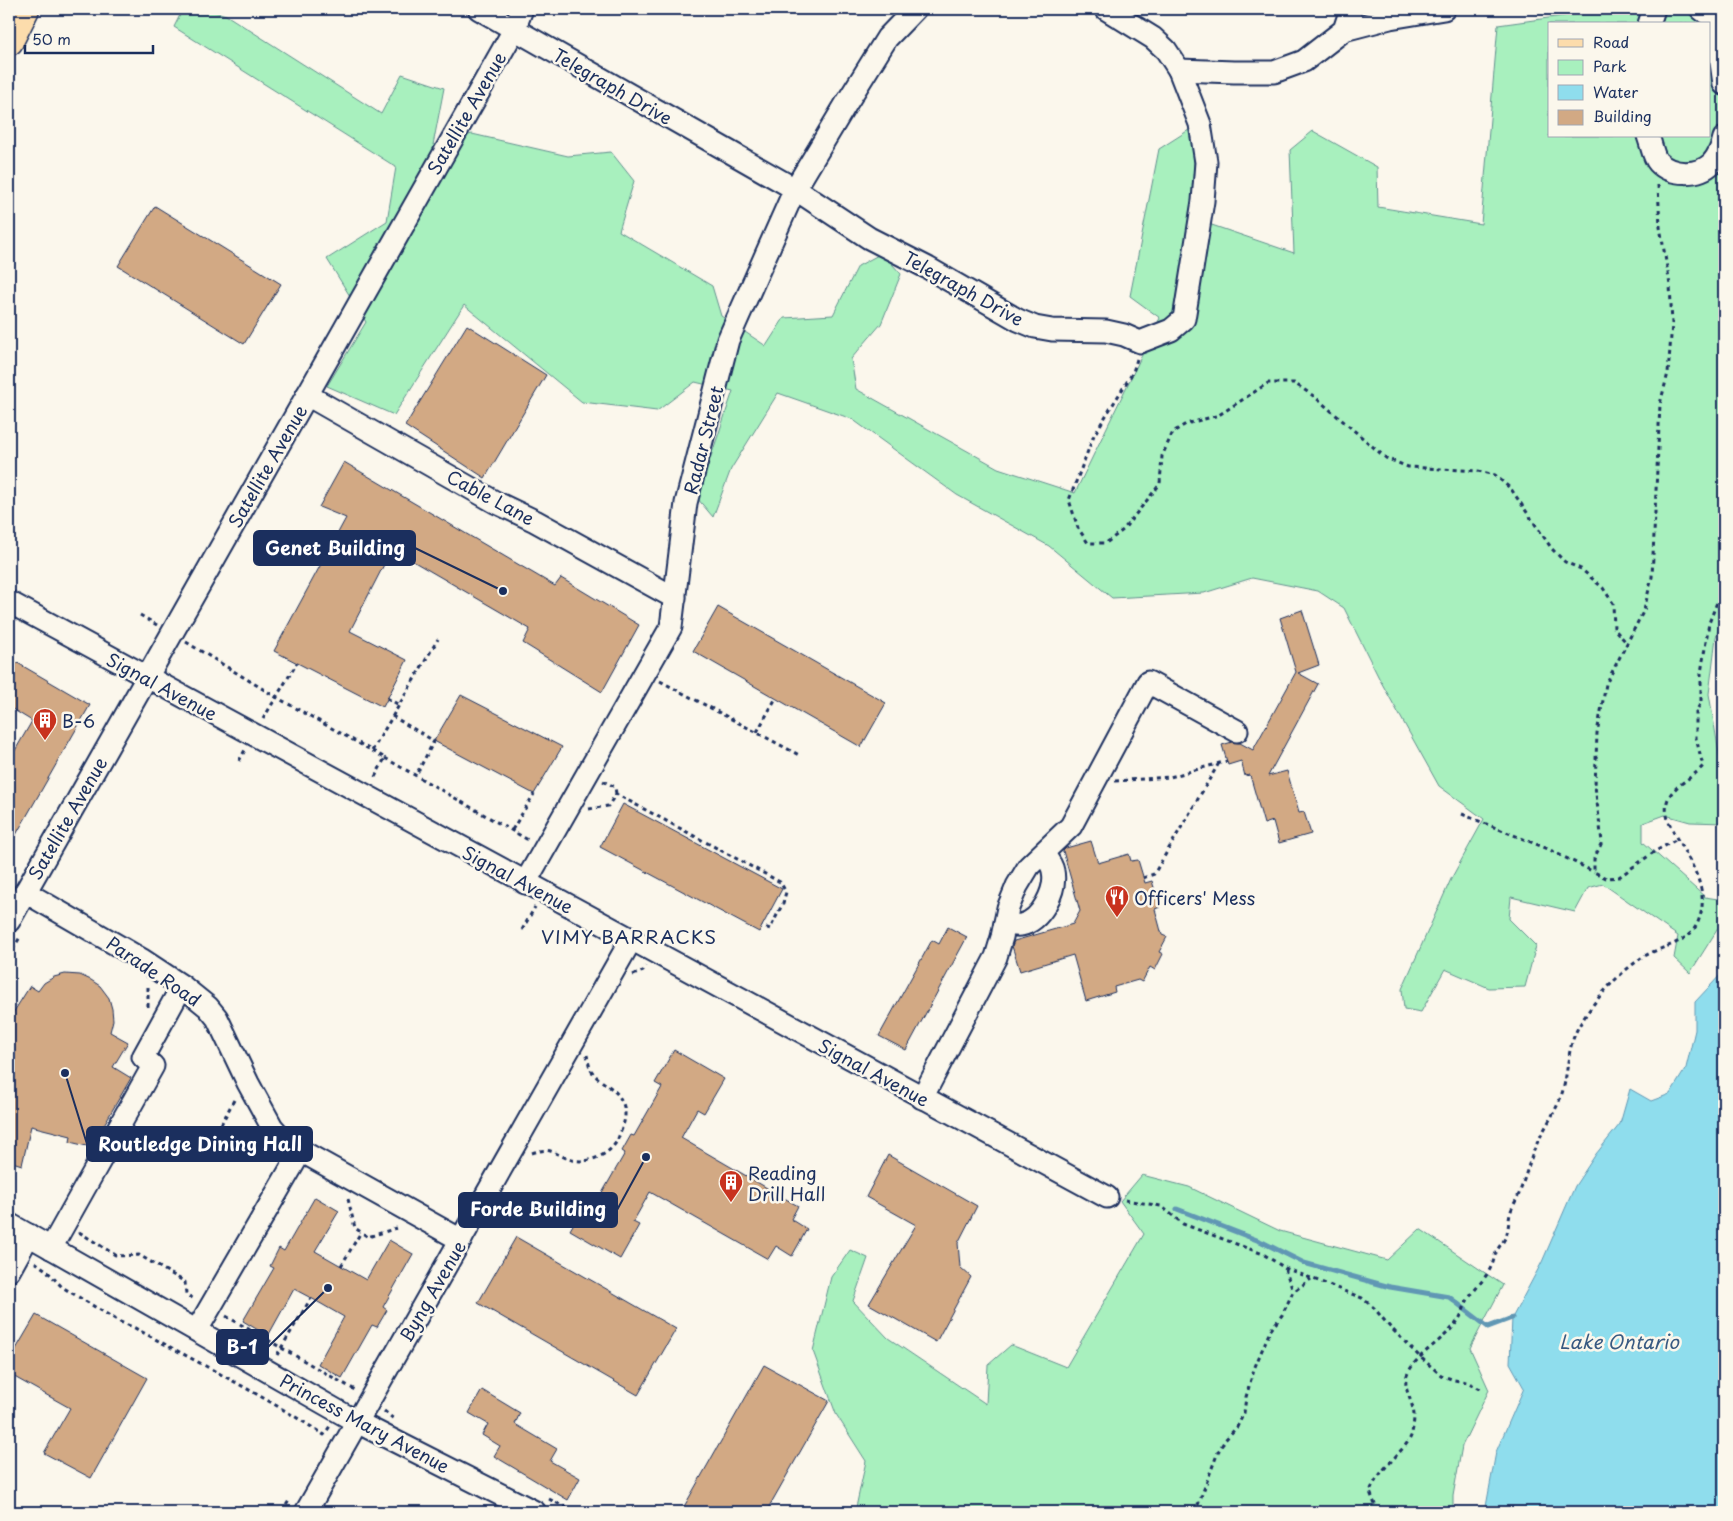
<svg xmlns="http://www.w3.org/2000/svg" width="1733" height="1521" viewBox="0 0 1733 1521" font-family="'Playpen Sans',sans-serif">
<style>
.green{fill:#a8f0be;stroke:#62908e;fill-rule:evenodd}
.water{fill:#8fdded;stroke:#6197b4}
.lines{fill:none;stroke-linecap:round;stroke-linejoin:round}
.stream{stroke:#6197b4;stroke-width:5}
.building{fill:#d2a984;stroke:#1b2f5e}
.minor-casing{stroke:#1b2f5e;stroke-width:25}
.major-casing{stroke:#1b2f5e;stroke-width:31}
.path{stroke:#1b2f5e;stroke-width:3;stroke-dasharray:4 4;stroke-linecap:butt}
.minor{stroke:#fbf7ec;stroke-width:21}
.major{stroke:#fcdcac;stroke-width:28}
.labels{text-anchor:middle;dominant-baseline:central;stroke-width:5;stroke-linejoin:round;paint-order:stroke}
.street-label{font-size:18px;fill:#1b2f5e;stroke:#fbf7ec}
.poi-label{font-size:18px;fill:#1b2f5e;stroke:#fbf7ec;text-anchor:start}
.neighbourhood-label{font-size:19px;letter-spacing:1px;fill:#1b2f5e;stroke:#fbf7ec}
.water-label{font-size:19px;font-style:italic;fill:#385a82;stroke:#fbf7ec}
.leader{fill:none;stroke:#1b2f5e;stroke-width:2}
.callout-dot{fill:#1b2f5e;stroke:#fbf7ec;stroke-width:2}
.callout{fill:#1b2f5e;stroke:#1b2f5e;stroke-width:2}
.callout-label{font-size:19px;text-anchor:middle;font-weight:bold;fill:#fff}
</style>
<rect width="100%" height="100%" fill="#fbf7ec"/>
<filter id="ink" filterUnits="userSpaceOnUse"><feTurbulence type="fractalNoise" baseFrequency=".02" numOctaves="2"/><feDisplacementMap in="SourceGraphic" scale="10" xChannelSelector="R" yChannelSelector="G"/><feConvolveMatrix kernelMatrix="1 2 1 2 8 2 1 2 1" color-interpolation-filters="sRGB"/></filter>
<g filter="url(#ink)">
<g class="green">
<path d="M183 9H206L226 15 381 114 402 74 444 88 433 145 472 134 568 156 611 152 634 181 619 231 712 286 721 316 766 346 784 318 833 315 858 266 882 253 901 274 881 324 851 359 856 389 998 468 1075 493 1160 318 1130 296 1159 149 1192 128 1197 220 1294 253 1290 150 1313 131 1377 167 1378 207 1481 224 1498 25 1570 15 1635 12 1692 13 1697 9H1724V613L1716 637 1709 694 1724 783V823L1690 822 1665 815 1643 823V842L1705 897 1724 900 1722 922 1690 973 1674 958 1678 936 1603 884 1588 888 1575 912 1511 897 1509 919 1536 946 1525 987 1489 988 1445 969 1421 1012 1404 1009 1402 989 1451 879 1484 819 1439 786 1380 680 1344 608 1318 591 1252 578 1204 593 1112 598 1049 546 957 495 852 419 778 393 731 469 713 517 697 498 733 391 695 382 657 411 582 402 464 305 394 415 327 386 366 322 327 259 387 221 396 167 174 27ZM1549 24H1709V136H1549Z"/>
<path d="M1142 1175 1189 1187 1280 1231 1387 1260 1420 1229 1503 1285 1470 1348 1489 1390 1462 1446 1453 1496V1512H855L866 1461 836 1414 813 1351 831 1277 850 1250 868 1258 853 1301 888 1338 986 1404 988 1365 1011 1345 1066 1367 1144 1234 1120 1201Z"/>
</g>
<path class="water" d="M1724 971V1512H1485L1496 1452 1524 1388 1510 1363 1512 1318 1542 1262 1575 1186 1596 1154 1620 1124 1630 1089 1651 1101 1670 1094 1686 1068 1695 1030V1002Z"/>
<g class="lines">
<path class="stream" d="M1177 1209 1262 1242 1304 1263 1390 1287 1449 1297 1488 1327 1512 1318"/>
</g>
<g class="building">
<path d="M155 206 281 284 244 344 118 266Z"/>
<path d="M467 325 546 375 485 478 405 426Z"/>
<path d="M344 462 555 586 561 578 639 625 602 692 523 643 530 629 392 549 350 631 407 660 383 707 274 651 346 518 319 507Z"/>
<path d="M718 607 886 703 861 747 693 651Z"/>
<path d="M1302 610 1319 665 1298 673 1318 684 1268 776 1287 771 1299 813 1304 812 1311 834 1279 843 1273 821 1264 824 1250 775 1245 776 1241 761 1228 765 1222 745 1232 742 1240 743 1253 750 1296 672 1280 618Z"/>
<path d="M9 658 90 705 9 847V761L32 721 9 707Z"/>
<path d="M461 695 562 747 534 794 434 741Z"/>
<path d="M623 804 782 889 759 932 600 847Z"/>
<path d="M1091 841 1098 863 1129 854 1131 861 1138 860 1145 883 1152 881 1160 907 1155 909 1162 935 1167 937 1159 952 1163 954 1155 970 1150 967 1142 982 1138 980 1114 987 1115 992 1086 1001 1073 955 1020 971 1012 946 1014 941 1073 924 1080 911 1063 851 1066 848Z"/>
<path d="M948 927 967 937 906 1050 879 1036 932 940 939 944Z"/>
<path d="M65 974 80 975 91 980 100 986 109 998 112 1009 113 1020 110 1032 128 1042 113 1067 131 1078 91 1147 70 1142 71 1136 31 1126 22 1165 9 1161V1011L13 1013 30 986 38 991 44 983 54 977Z"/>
<path d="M674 1050 724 1079 704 1113 697 1109 681 1138 798 1206 791 1219 807 1229 792 1256 776 1246 768 1259 650 1192 633 1222 639 1225 620 1259 570 1230 589 1197 597 1202 625 1153 622 1151 631 1135 634 1136 662 1087 655 1083Z"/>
<path d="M888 1155 977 1206 958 1243 960 1267 971 1277 936 1342 869 1304 916 1225 866 1197Z"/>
<path d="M315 1197 339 1211 315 1251 366 1280 389 1240 413 1254 383 1307 387 1310 377 1327 372 1325 342 1378 318 1364 344 1317 311 1298 294 1289 268 1336 243 1321 274 1268 270 1266 279 1248 284 1251Z"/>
<path d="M516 1237 676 1329 638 1395 478 1303Z"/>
<path d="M36 1315 147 1378 91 1478 44 1453 70 1408 9 1374V1361Z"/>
<path d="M764 1365 829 1401 766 1512H681Z"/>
<path d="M482 1390 520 1413 515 1424 557 1449 550 1461 580 1478 568 1500 494 1456 500 1446 482 1435 488 1424 469 1413Z"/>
</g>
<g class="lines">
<g class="minor-casing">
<g id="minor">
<path d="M479 9 795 189 869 238 928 268 1018 320 1035 327 1052 330 1106 331 1124 335 1140 342 1171 330 1184 319 1203 201 1206 162 1200 124 1179 70 1166 50 1153 38 1106 9"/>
<path d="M1701 9 1710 16 1717 33 1724 84"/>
<path d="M1649 24 1654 9"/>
<path d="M1344 30 1390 18 1444 9"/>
<path d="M1179 70 1234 72H1274L1304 61 1344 30 1351 9"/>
<path d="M1648 136C1651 143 1653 157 1658 162 1671 176 1699 176 1712 163 1718 156 1722 147 1724 138"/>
<path d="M307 395 495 502 535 521 675 598"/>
<path d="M9 602 1107 1197"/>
<path d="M525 883 671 627 686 503 728 340 795 189 846 104 887 38 915 9"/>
<path d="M25 892 141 959 182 986 208 1007 217 1018 248 1083 272 1127 280 1136 301 1151 461 1240"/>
<path d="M9 921 514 30 522 9"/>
<path d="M1005 924C1010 924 1016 926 1021 925 1041 921 1057 890 1053 871 1052 864 1047 859 1043 854"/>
<path d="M922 1098 996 957 1002 937 1008 908 1017 886 1029 866 1071 826 1148 682 1237 731"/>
<path d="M9 1224 357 1422 535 1512"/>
<path d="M51 1248 153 1066 143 1057 182 986"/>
<path d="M9 1271 29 1235"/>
<path d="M197 1330 301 1151"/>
<path d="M306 1512 631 940"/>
</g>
</g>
<g class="major-casing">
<path id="major" d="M9 41 25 9"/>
</g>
<g class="path">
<path d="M1658 185 1660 227 1670 285 1672 324 1668 373 1660 404 1652 577 1644 610 1606 684 1597 733 1595 786 1602 842 1594 859V872L1606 878 1619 877 1654 852 1677 839"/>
<path d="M1137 359 1133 372 1094 435 1069 500 1078 528 1088 543H1106L1123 530 1160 484 1162 456 1173 432 1186 424 1219 415 1268 383H1294L1315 397 1386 458 1408 467 1478 471 1495 475 1511 489 1552 549 1565 562 1581 569 1603 588 1613 603 1614 629 1627 643"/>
<path d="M140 615 157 625"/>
<path d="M186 642 276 697 385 758 374 779"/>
<path d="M660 681 799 755"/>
<path d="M387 698 399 705"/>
<path d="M392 716 434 741 416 775"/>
<path d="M263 719 297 663"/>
<path d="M757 732 776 698"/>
<path d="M372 751 438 639"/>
<path d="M385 758 530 841"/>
<path d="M239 761 245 750"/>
<path d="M603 781 615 787 616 794"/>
<path d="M1115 781 1170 777 1227 761"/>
<path d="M589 809 608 806 616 794 780 882 786 892 783 903 770 929 762 926"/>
<path d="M1462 814 1548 849 1594 872"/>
<path d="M512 830 534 794"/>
<path d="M1143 878 1154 874 1219 763"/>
<path d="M522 930 535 907"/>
<path d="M9 956 20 937"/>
<path d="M633 975 643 971 645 966"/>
<path d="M148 987V1008"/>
<path d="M206 1153 235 1098"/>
<path d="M532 1153C553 1146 554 1155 572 1160 590 1164 613 1154 619 1136 623 1126 627 1117 624 1107 618 1086 600 1085 591 1070 589 1066 588 1060 587 1055"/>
<path d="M348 1199 355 1228 368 1237 400 1227"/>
<path d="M1125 1200 1161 1206 1183 1224 1263 1254 1285 1268 1362 1298 1374 1308 1389 1326 1419 1356 1441 1375 1454 1380 1467 1382 1484 1391"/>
<path d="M79 1232 117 1256 139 1255 185 1282 186 1294 194 1299"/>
<path d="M35 1262 46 1270 62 1287 120 1322 133 1327C197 1362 263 1395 324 1435L330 1426"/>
<path d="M341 1266 361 1232"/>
<path d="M1285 1269 1293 1291"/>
<path d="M226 1316 355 1390"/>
<path d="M277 1355 311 1298"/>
<path d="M384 1411 395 1420"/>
<path d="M549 1499 575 1512"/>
<path d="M282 1512 290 1499"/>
<path d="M1193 1512 1198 1505 1218 1452 1225 1440 1237 1427 1244 1413 1246 1397 1254 1369 1270 1331 1282 1315 1293 1292 1311 1279"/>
<path d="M1378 1512 1370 1492C1375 1478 1385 1468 1395 1457 1400 1451 1408 1444 1411 1436 1413 1430 1414 1421 1414 1415 1413 1400 1401 1387 1408 1373 1420 1350 1445 1341 1459 1319 1462 1314 1464 1308 1466 1303 1473 1290 1485 1280 1491 1267 1494 1262 1494 1256 1497 1251 1499 1246 1502 1244 1504 1240 1509 1232 1508 1223 1510 1214 1512 1207 1516 1201 1519 1194 1524 1181 1528 1166 1533 1153 1541 1131 1557 1112 1563 1090 1569 1067 1567 1047 1579 1026 1594 1000 1616 976 1640 959 1659 945 1688 946 1698 922 1719 872 1655 832 1668 799 1674 785 1693 778 1703 766L1696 738V711L1701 703V673L1709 623 1724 584"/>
</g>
<use href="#minor" class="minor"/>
<use href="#major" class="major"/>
</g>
</g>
<defs>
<g id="building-pin" transform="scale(1.25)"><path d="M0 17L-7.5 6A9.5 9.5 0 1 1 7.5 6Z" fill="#c8321e" stroke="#fbf7ec"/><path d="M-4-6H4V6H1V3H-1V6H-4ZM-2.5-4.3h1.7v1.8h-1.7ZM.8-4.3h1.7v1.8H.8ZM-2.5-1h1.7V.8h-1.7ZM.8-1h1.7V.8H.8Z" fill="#fff"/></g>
<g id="restaurant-pin" transform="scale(1.25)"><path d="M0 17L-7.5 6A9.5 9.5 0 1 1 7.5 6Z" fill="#c8321e" stroke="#fbf7ec"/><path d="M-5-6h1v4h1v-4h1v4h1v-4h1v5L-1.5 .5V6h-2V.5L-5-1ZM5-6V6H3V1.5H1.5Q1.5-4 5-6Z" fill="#fff"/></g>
</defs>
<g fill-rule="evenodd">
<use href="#building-pin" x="45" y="720"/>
<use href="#restaurant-pin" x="1117" y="897"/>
<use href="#building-pin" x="731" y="1182"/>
</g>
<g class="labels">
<g class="street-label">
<text transform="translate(613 86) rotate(30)">Telegraph Drive</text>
<text transform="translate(466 113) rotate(-60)">Satellite Avenue</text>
<text transform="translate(964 288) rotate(29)">Telegraph Drive</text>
<text transform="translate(703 440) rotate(-76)">Radar Street</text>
<text transform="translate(267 466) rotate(-60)">Satellite Avenue</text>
<text transform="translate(491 497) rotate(28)">Cable Lane</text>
<text transform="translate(162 686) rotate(28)">Signal Avenue</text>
<text transform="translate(67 818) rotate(-60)">Satellite Avenue</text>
<text transform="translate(518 879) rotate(28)">Signal Avenue</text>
<text transform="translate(154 971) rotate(34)">Parade Road</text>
<text transform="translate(874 1072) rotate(28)">Signal Avenue</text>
<text transform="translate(432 1291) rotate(-60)">Byng Avenue</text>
<text transform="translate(365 1423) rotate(28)">Princess Mary Avenue</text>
</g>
<g class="poi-label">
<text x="62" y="720">B-6</text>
<text x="1134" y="897">Officers' Mess</text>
<text x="748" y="1172">Reading<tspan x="748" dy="21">Drill Hall</tspan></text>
</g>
<g class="neighbourhood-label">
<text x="629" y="936">VIMY BARRACKS</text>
</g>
<g class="water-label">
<text x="1619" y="1341">Lake Ontario</text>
</g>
</g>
<path class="leader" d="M503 591L415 548M65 1073L87 1144M646 1157L617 1210M328 1288L268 1347"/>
<g class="callout-dot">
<circle cx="503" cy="591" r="5"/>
<circle cx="65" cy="1073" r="5"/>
<circle cx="646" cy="1157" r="5"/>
<circle cx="328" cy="1288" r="5"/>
</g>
<g class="callout">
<rect x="254" y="531" width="161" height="34" rx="5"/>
<rect x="87" y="1127" width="225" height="34" rx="5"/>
<rect x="459" y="1193" width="158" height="34" rx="5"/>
<rect x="217" y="1330" width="51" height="34" rx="5"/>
</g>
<g class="callout-label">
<text x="335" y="555">Genet Building</text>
<text x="200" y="1151">Routledge Dining Hall</text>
<text x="538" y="1216">Forde Building</text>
<text x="242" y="1354">B-1</text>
</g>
<rect width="1733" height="1521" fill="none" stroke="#fbf7ec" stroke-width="30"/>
<rect x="15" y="15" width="1703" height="1491" fill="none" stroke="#1b2f5e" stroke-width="2" filter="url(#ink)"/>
<rect x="1548" y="22" width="162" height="115" fill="#fbf7ec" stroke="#a1a7b3"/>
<rect x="1558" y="39" width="25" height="8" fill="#fcdcac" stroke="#a1a7b3"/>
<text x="1593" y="48" font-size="15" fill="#1b2f5e">Road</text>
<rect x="1558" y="60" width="25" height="15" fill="#a8f0be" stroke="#a1a7b3"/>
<text x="1593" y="72" font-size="15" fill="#1b2f5e">Park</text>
<rect x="1558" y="85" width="25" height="15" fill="#8fdded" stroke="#a1a7b3"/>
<text x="1593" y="98" font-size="15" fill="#1b2f5e">Water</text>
<rect x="1558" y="110" width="25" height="15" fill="#d2a984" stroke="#a1a7b3"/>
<text x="1593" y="122" font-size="15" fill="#1b2f5e">Building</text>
<path d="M25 45v8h128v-8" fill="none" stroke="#1b2f5e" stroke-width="2.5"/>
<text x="32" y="45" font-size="15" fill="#1b2f5e" stroke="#fbf7ec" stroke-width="4" paint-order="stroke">50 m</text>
</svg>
